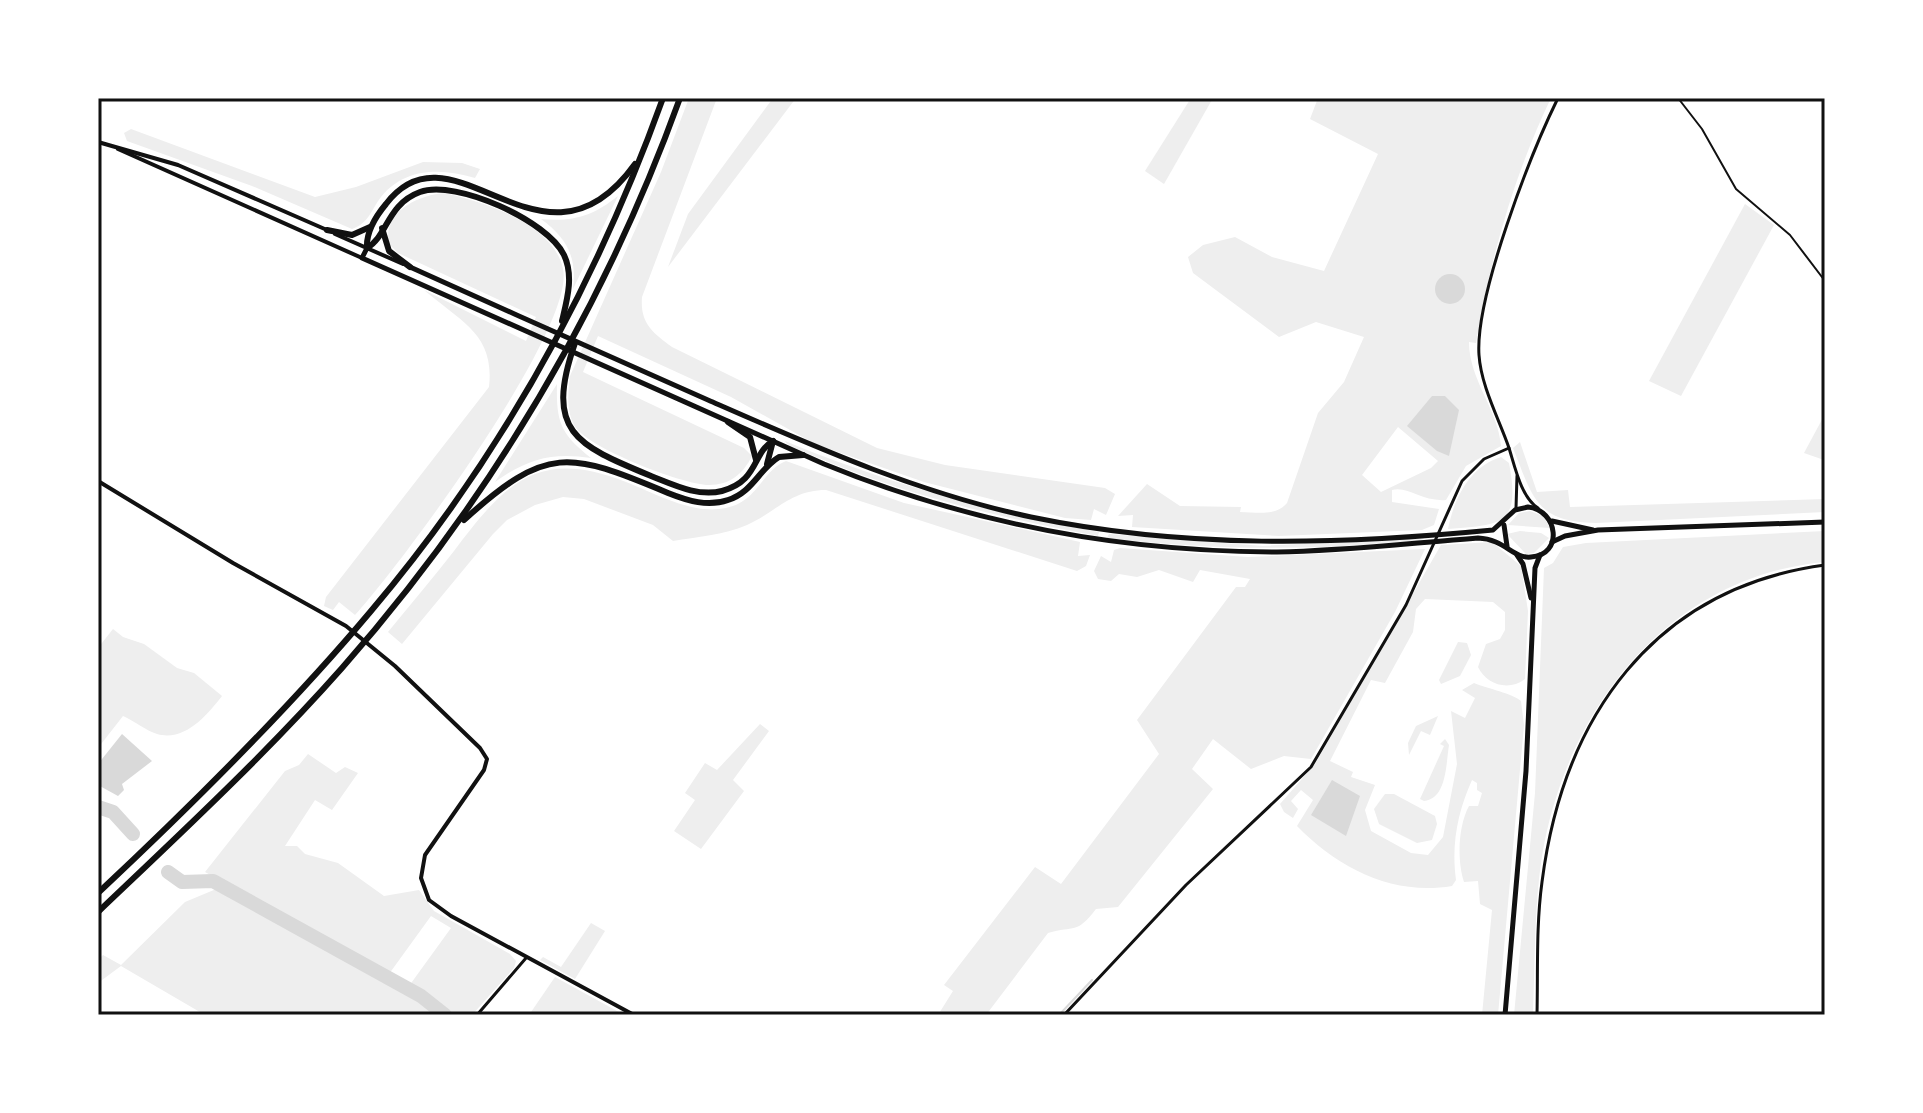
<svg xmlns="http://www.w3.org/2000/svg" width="1923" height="1113" viewBox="0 0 1923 1113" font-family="'Titillium Web',sans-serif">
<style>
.green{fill:#eee;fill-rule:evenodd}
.water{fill:#d9d9d9}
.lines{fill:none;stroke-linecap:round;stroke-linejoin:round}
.stream{stroke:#d9d9d9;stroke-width:2}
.river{stroke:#d9d9d9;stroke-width:14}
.path{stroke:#111;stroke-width:2}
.minor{stroke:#111;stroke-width:3}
.tertiary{stroke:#111;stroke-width:4}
.secondary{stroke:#111;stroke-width:5}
.primary{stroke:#111;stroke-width:5}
.motorway{stroke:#111;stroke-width:6}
.neatline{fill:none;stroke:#111;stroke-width:3}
</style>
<rect width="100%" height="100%" fill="#fff"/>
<g class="green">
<path d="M689 98H717L642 297C640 323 652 332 672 347L877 448 945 465 1105 488 1115 494 1106 515 1094 509 1091 520 1065 518 924 482 815 444 731 397 598 336 583 372 744 448 752 456C743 474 730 485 709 485 683 485 585 447 574 425 566 409 568 392 570 376L661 172Z"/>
<path d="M773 98H796L668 267 688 214Z"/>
<path d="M1191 98H1213L1164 184 1145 171Z"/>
<path d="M1318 98H1551C1514 175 1490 259 1476 343L1469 342C1469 380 1498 409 1501 446L1466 466 1446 500C1422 502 1409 486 1392 490V502L1439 509 1434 525 1422 530 1279 536 1132 527 1133 515 1118 516 1147 484 1180 506 1241 507 1240 512C1256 512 1275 517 1287 503L1318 413 1344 382 1364 337 1316 322 1279 337 1193 273 1188 257 1203 245 1235 237 1272 257 1324 271 1378 154 1310 119ZM1398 427 1438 461 1431 468 1381 492 1362 475Z"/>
<path d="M131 129 315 197 356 187 423 162 462 163 480 169 475 178C442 168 405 167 381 197 371 210 369 223 352 229L252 186 127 141 124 133Z"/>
<path d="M445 193C484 202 554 224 563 269 576 328 401 565 355 615L339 602 333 610 324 606 326 597 489 387C495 334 461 322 424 290L526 341 536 317 398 253 389 244C382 212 418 195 445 193Z"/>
<path d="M618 196 573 289C577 257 567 238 541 219 573 222 593 216 618 196Z"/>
<path d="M1745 204 1774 225 1681 396 1649 381Z"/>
<path d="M557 384C556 423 561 434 591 458 552 452 527 459 495 482Z"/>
<path d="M1825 414V458L1824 460 1804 453Z"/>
<path d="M785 441C888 484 990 511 1099 532L1098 536C1000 518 905 495 814 456 805 452 787 446 785 441Z"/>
<path d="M1520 442 1537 492 1568 490 1570 507 1825 499V512L1596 523C1536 522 1533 498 1513 448Z"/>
<path d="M1501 457 1509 463C1521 525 1502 525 1448 529 1454 499 1469 467 1501 457Z"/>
<path d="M786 461 904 503 1080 542 1078 556 1090 555 1086 566 1077 571 826 490C791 490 776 512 747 525 723 535 697 537 673 541L653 525 584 499 563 497 535 505 507 520 493 534 402 644 388 632C410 605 433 578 454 551 505 483 538 447 626 482 657 494 692 515 726 508 758 502 762 470 786 461Z"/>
<path d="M1530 511 1543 516 1550 528 1508 525 1519 513Z"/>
<path d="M1520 531 1541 533 1549 538 1534 553 1526 554 1507 534Z"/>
<path d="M1825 531V562C1668 576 1566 710 1542 856 1534 908 1535 962 1533 1015H1514L1535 793 1544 568 1553 563 1563 547 1586 543Z"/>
<path d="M1109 534 1263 546 1426 537C1418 544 1398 542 1385 543 1292 551 1200 549 1107 538Z"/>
<path d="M1492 542 1521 566 1528 611 1525 679C1508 692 1486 684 1478 667L1486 644 1500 639 1505 630V612L1493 602 1425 599 1416 609 1413 632 1385 683 1371 680 1330 761 1353 772 1351 777 1375 785 1365 810 1371 831 1411 853 1428 855 1443 837 1457 764 1451 711 1465 718 1475 698 1462 690 1474 683C1486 688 1514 694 1521 701L1524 725 1498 1015H1482L1492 910 1480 904 1478 881 1464 882C1457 861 1458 826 1469 806H1478L1482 793 1477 790V783L1472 780C1458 811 1451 844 1456 880L1452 886C1392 896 1338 868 1297 826L1313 800 1301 790 1291 801 1298 809 1293 818 1284 812 1280 804 1315 764 1441 545Z"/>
<path d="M1120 548 1248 557 1425 549 1395 612 1311 759 1284 756 1251 769 1213 739 1192 769 1213 789 1118 907 1096 909C1076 935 1075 925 1048 933L986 1015H938L953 991 944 985 1035 867 1061 884 1159 754 1137 720 1236 587H1245L1250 579 1200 570 1193 582 1159 570 1137 577 1119 574 1111 581 1098 579 1094 571 1101 556 1111 562 1114 550Z"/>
<path d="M113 629 123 637 144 644 177 668 194 673 222 696C207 715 185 742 157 734 147 731 134 721 123 716L98 748V648Z"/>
<path d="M1458 642 1467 643 1471 655 1460 676 1441 684 1439 680Z"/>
<path d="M1438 716 1430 735 1421 731 1409 755 1408 743 1416 726Z"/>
<path d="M760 724 769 731 733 780 744 791 701 849 674 831 695 800 685 793 705 763 717 770Z"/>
<path d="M1445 739 1449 745C1446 763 1447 799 1424 801L1420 799 1444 746 1440 744Z"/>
<path d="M308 754 336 773 345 767 358 773 332 810 315 800 285 846H297L305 854 338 863 384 896 419 890 434 911 510 954 516 961 514 968 472 1015H447L409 986 451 928 431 916 389 974 205 872 285 771 299 765Z"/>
<path d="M1385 794H1394L1435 816 1437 824 1432 840 1417 843 1379 824 1374 809Z"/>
<path d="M221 887 421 997 443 1015H205L121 966 98 983V960L103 955 121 965 185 902Z"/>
<path d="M591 923 605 931 575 979 540 960 543 957 561 967Z"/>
<path d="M555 977 617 1011 626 1015H529Z"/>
</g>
<g class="water">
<circle cx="1450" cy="289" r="15"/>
<path d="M1432 396H1445L1459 410 1449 456 1437 451 1407 426Z"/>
<path d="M122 734 152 761 122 784 124 790 118 796 98 785V764Z"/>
<path d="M1332 780 1360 796 1346 836 1311 815Z"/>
</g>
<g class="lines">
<path class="stream" d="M1059 1015 1092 980"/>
<g class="river">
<path d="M98 807 113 812 133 834"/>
<path d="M168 872 182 882 213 881 421 996 445 1015"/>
</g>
<path class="path" d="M1678 98 1702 129 1736 189 1790 235 1825 281"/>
<g class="minor">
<path d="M1516 508 1517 476"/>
<path d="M1538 508C1521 497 1515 467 1509 448 1499 419 1481 386 1479 355 1475 296 1531 153 1558 98"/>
<path d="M477 1015 526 958"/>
<path d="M1064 1015 1186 885 1311 767 1406 605 1462 481 1484 459 1509 448"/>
<path d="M1537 1015C1538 971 1536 926 1542 882 1563 718 1653 588 1825 565"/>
</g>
<g class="tertiary">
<path d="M98 142 178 165 327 230"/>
<path d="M118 149 362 258"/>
<path d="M335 234 403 264"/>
<path d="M98 481 233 563 346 626 395 666 480 748 487 759 484 770 425 855 421 878 429 900 451 916 634 1015"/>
</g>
<g class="secondary">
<path d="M1517 555 1523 564 1531 598"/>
<path d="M1505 1015 1526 771 1535 568 1540 555"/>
</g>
<g class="primary">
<path d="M367 248 362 258 824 464C968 523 1121 552 1277 552 1344 551 1411 543 1478 538 1505 539 1513 559 1531 557 1564 555 1558 510 1528 507L1515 510 1493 530C1337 545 1185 549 1031 517 918 493 813 446 708 400 609 356 509 312 410 267"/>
<path d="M1552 521 1593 530"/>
<path d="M1504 525 1507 546"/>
<path d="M1552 542 1565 536 1598 530 1825 522"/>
</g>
<g class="motorway">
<path d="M382 228 389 251 410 267"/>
<path d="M327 230 352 235 370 227"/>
<path d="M367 248C366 232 376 216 386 204 454 115 543 292 635 164"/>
<path d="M367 248C387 237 387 204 420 192 456 179 548 221 564 255 574 276 567 300 562 321"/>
<path d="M575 343C544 432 576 445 651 476 674 485 698 497 722 491 759 481 752 453 773 441"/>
<path d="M728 422 750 437 756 460"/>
<path d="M767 464 773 441"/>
<path d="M464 520C547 445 568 451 668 493 688 501 708 507 728 500 753 492 759 469 779 457L803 455"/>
<path d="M98 893C193 804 287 711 371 611 499 460 596 284 663 98"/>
<path d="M98 912C181 833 266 754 342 668 490 500 604 308 680 98"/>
</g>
</g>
<rect width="1923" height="1113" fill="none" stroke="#ffffff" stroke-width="200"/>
<rect x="100" y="100" width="1723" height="913" class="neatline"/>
</svg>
